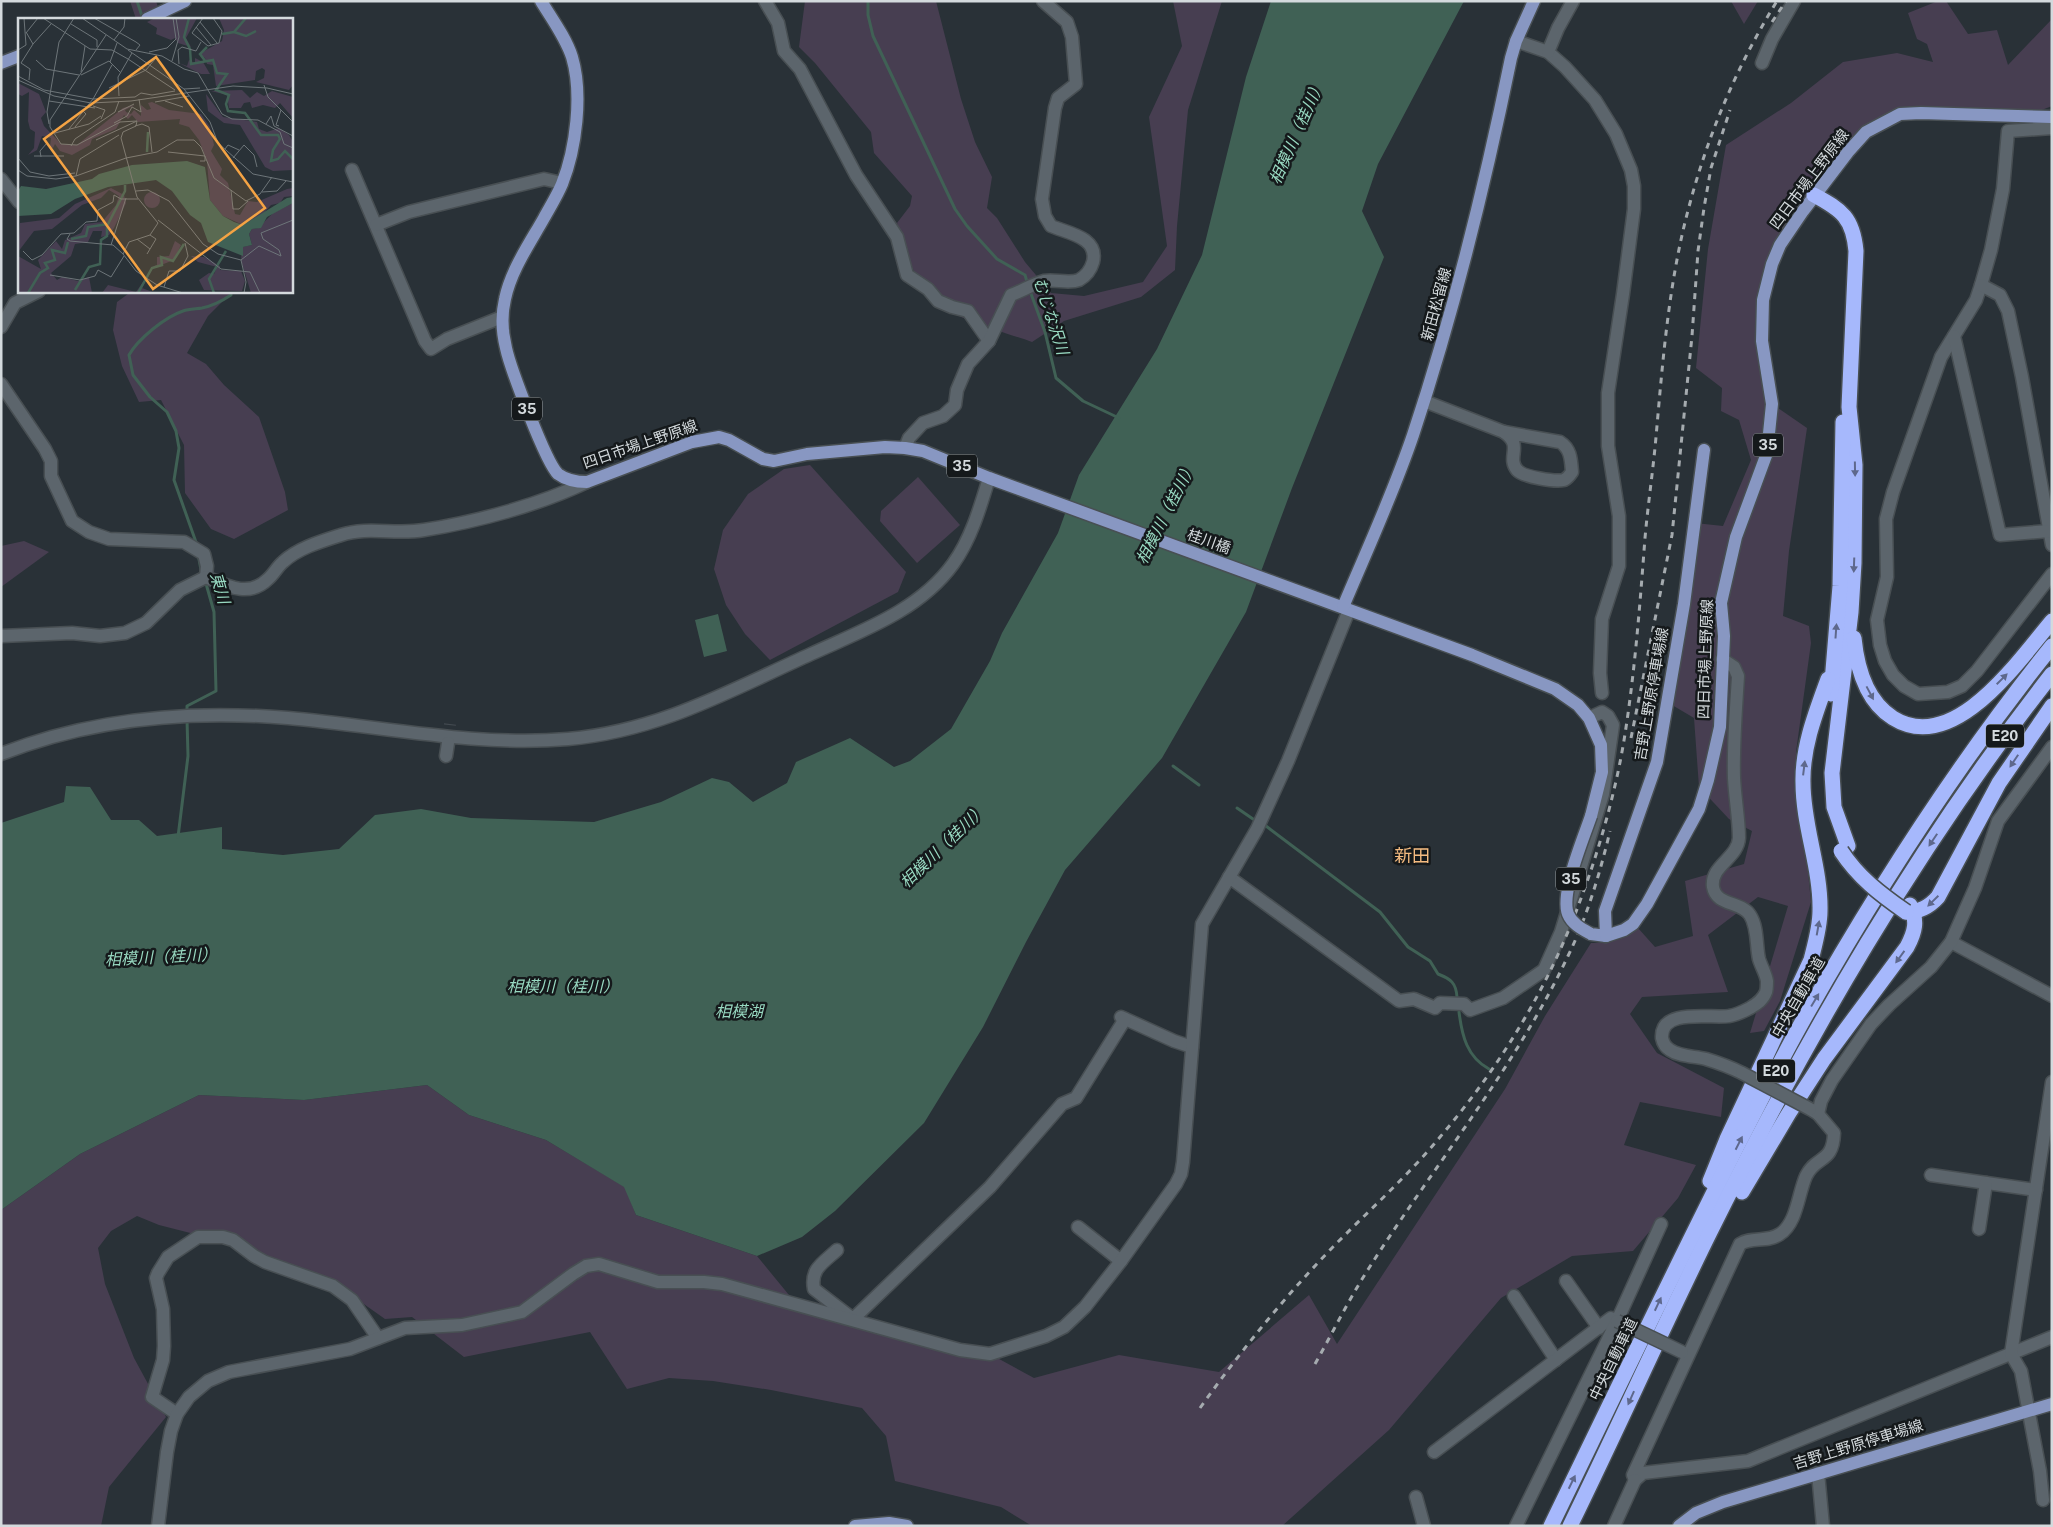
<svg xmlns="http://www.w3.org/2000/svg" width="2053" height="1527" viewBox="0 0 2053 1527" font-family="'Public Sans','Noto Sans JP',sans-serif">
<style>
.green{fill:#473e51}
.water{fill:#406155}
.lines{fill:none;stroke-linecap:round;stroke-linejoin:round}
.stream{stroke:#406155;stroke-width:3}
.minor-tunnel{stroke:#434a50;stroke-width:12;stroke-dasharray:12 6;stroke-linecap:butt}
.minor-casing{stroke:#484f53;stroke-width:15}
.major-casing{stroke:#484f53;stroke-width:15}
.highway-casing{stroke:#484f53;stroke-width:18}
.minor{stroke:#5c656c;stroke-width:12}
.major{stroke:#8897c2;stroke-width:12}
.highway{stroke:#a6b8fc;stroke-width:15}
.rail{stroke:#a5abaf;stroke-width:3;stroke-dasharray:6 6;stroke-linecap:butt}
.minor-bridge-casing{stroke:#484f53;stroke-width:15;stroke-linecap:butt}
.major-bridge-casing{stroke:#484f53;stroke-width:15;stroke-linecap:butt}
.highway-bridge-casing{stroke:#484f53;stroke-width:18;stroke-linecap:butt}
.minor-bridge{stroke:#5c656c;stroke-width:12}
.major-bridge{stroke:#8897c2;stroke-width:12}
.highway-bridge{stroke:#a6b8fc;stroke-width:15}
.oneway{fill:#5e688c}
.labels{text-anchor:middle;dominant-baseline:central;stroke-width:5;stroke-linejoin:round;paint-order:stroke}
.shield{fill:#15191b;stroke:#9ba0a3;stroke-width:1}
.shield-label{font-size:14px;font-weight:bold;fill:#d4dadd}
.street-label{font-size:15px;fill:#d4dadd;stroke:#15191b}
.water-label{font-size:16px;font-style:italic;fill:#98d9c1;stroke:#15191b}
.quarter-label{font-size:18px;fill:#f4bb80;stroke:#15191b}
.inset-river{fill:none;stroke:#406155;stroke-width:2.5}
.inset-road{fill:none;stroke:#6d7579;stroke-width:1}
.view{fill:#f4a344;fill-opacity:0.15;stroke:#f4a344;stroke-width:2.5}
.inset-edge{fill:none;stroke:#d4dadd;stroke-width:2.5}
</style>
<rect width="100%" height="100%" fill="#293137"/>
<g class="green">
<path d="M130 1H156L162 19H136Z"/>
<path d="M805 1H936L961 99 975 142 992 177 987 208 997 218 1025 262 1051 293 1084 296 1143 282 1167 246 1149 117 1182 46 1173 1H1222L1188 110 1177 226 1175 270 1141 297 1064 321 1032 342C1007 333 944 316 930 297 912 275 905 249 897 223L910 206 912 196 874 153 871 132 815 63 799 47Z"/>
<path d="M1731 1H1758L1744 24Z"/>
<path d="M1938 1H1946L1968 34 1997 30 2008 65 2052 19V106L2026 116 1921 113 1866 132 1780 245 1763 300 1772 404 1807 428 1789 551 1783 616 1809 626 1811 643 1796 752 1811 902 1780 1001 1764 1031 1750 1033 1788 906 1758 897 1708 935 1728 992 1642 997 1630 1014 1657 1053 1724 1088 1721 1117 1640 1102 1624 1145 1696 1165 1678 1198 1633 1251 1572 1256 1501 1298 1389 1430 1282 1526H1032L1001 1507 895 1481 886 1436 862 1408 771 1390 713 1381 669 1378 627 1389 590 1332 464 1357 412 1317 385 1319 334 1283 206 1237 159 1225 137 1216 111 1231 98 1248 105 1284 134 1358 166 1417 109 1487 101 1526H1V1210L80 1154 199 1095 304 1100 427 1085 469 1115 546 1140 625 1187 636 1215 757 1256 798 1306 990 1354 1034 1378 1119 1355 1219 1372 1309 1295 1337 1344 1505 1089 1545 1016 1591 943C1612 943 1621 940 1638 928L1655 947 1693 936 1685 881 1744 864 1752 831 1729 819 1699 787 1694 718 1667 702 1695 523 1723 526 1751 460 1739 420 1721 411 1722 388 1696 368 1708 249 1726 145 1791 103 1843 62 1897 53 1933 62 1927 44 1917 39 1908 13Z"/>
<path d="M132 291H233L208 316 187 353 206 364 224 385 259 417 285 492 288 510 234 539 211 529 185 493 184 445 161 400 139 402 122 366 113 330 117 302Z"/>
<path d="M810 465 906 572 898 592 770 660 745 634 726 605 714 569 723 530 748 494 784 469Z"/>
<path d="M918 477 960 525 917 563 880 521 881 511Z"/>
<path d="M24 541 49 552 1 587V546Z"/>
</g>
<g class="water">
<path d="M1271 1H1464L1378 164 1362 211 1384 257 1292 488 1246 612 1162 758 1065 870 1026 942 983 1027 924 1123 835 1211 802 1237 757 1256 636 1215 624 1187 546 1140 469 1115 427 1085 304 1100 199 1095 80 1154 1 1210V823L64 802 66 786 90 787 111 820H139L157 836 222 827V849L283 855 339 849 375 815 421 809 471 818 594 822 661 802 712 778 729 782 753 802 787 783 796 762 850 738 894 767 910 761 951 729 990 661 1002 633 1058 533 1079 475 1157 349 1202 255 1246 77Z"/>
<path d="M718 614 727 651 704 657 695 620Z"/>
</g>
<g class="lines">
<g class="stream">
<path d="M137 1 143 19"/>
<path d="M868 1V15L873 36 955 209 967 226 997 259 1025 275 1028 285"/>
<path d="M1030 291 1045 332 1056 378 1083 401 1119 418"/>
<path d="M197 545 174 480 179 448 176 431 167 412 150 397 133 375 129 355C138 339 165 317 183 311 189 309 196 309 202 308 212 306 222 301 231 295V291"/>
<path d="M198 554 201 570"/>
<path d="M187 712V706L216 691 214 612 205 580"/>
<path d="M1173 766 1199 785"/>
<path d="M1237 808 1253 819"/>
<path d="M1266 826 1380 912 1408 947 1430 961 1438 974C1451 979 1456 983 1457 997"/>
<path d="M178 837 188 756 187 719"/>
<path d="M1459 1012C1462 1036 1467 1057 1489 1069"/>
</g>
<path class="minor-tunnel" d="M448 743 450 724"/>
<g class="minor-casing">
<g id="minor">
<path d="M765 1 778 23 784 51 800 69 856 175 897 237 907 275 928 289 938 301 952 307 968 311 989 341"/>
<path d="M1516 41 1548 52 1565 67 1595 100 1616 134 1631 170 1634 186V209L1623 294 1608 393V446L1619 516V566L1602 619 1600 673 1602 693"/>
<path d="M1548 52 1558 28 1573 1"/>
<path d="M1762 63 1772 39 1794 1"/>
<path d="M2052 128 2008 131 2003 189 1991 250 1981 285 1976 300 1941 357 1893 492 1886 519 1887 577 1877 620 1880 645 1885 661 1893 675 1904 686 1918 694 1948 692 1962 686 1977 671 2052 574"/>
<path d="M352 170 425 341 431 349 447 339 502 317"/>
<path d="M1 179 19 202"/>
<path d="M376 225 409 212 544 179 562 183"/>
<path d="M1981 285 2000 295 2008 311 2022 377 2052 545"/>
<path d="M1 327 15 303 39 291"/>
<path d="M1954 336 2000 535 2049 531"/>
<path d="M1 384 45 449 51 461V476L72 521 89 532 109 539 184 542 204 554 207 566 206 577"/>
<path d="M1424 401 1504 432"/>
<path d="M1504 432 1560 442C1571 449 1571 460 1572 472 1570 475 1568 478 1564 480 1555 482 1523 477 1517 470 1506 456 1524 446 1504 432Z"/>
<path d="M905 448 909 438 923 423 943 416 955 405 957 390 968 364 989 341 1011 295C1022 291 1033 284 1044 281 1055 279 1069 284 1079 280 1086 276 1091 269 1093 262 1099 237 1067 233 1051 226L1045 216 1042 199 1055 108 1058 98 1076 84 1072 37 1067 22 1043 1"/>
<path d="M206 577C227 586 249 598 268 579 274 574 277 567 283 562 298 548 322 541 341 535 368 526 396 535 424 530 476 522 539 505 587 482"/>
<path d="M1 636 72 633 100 636 125 633 146 623 180 590 206 577"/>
<path d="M1722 659 1734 667 1738 676C1736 710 1733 744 1734 778 1735 798 1739 819 1739 838 1738 858 1710 866 1713 887 1716 906 1741 901 1750 915 1758 927 1756 946 1759 959 1761 966 1766 974 1767 981 1767 984 1767 989 1766 992 1763 1000 1757 1004 1750 1008 1744 1011 1737 1015 1729 1016 1713 1019 1660 1007 1662 1038 1663 1043 1665 1047 1670 1050 1680 1057 1695 1056 1706 1059 1719 1063 1730 1067 1742 1073"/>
<path d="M1 754C92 718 191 710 288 718 381 726 475 747 568 739 659 731 729 691 811 654 861 631 919 611 953 564 971 539 980 508 989 478"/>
<path d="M446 756 448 743"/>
<path d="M1229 877 1399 1001 1414 999 1435 1008 1440 1003 1464 1004 1470 1010 1503 998 1544 970 1561 932 1603 794 1613 725 1608 716 1602 712 1589 718"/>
<path d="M1951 942 2052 996"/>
<path d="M1121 1017 1174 1041 1192 1047"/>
<path d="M1810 1109 1818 1114 1834 1133C1833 1164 1816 1155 1806 1176 1798 1194 1797 1223 1780 1234 1767 1243 1752 1236 1740 1244L1633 1475 1635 1480 1643 1473 1748 1461 2052 1337"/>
<path d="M1818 1114 1821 1101 1832 1080 1871 1024 1889 1005 1931 967 1951 942 1975 888 1998 821 2052 747"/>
<path d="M1931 1175 2036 1190"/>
<path d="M1078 1227 1121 1261"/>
<path d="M1979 1229 1986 1183"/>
<path d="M837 1250C823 1263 810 1269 814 1289L853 1319 990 1187 1062 1104 1076 1098 1125 1019"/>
<path d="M1566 1281 1599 1328"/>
<path d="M1514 1296 1556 1360"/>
<path d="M177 1414 152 1397 163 1360 164 1346 163 1309 156 1278 158 1273 168 1257 198 1237H223L233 1240 254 1256 265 1262 333 1286 352 1300 378 1338"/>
<path d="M1434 1452 1611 1318 1617 1321"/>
<path d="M1818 1473 1823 1526"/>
<path d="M1416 1497 1424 1526"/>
<path d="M2043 1500 2040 1471 2021 1371 2011 1354 2052 1082"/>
<path d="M158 1526 167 1452 171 1431 177 1414 189 1397 208 1381 229 1372 350 1349 405 1328 462 1325 522 1312 573 1274 586 1266 599 1264 658 1282H704L722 1284 960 1350 990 1354 1046 1336 1064 1327 1085 1307 1121 1261 1176 1184 1181 1174 1183 1162 1202 924 1257 829 1288 761 1349 610"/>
<path d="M1516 1526 1617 1321 1661 1224"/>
<path d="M1614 1526 1635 1480"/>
</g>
</g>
<g class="major-casing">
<g id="major">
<path d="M541 1C552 19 566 38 572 57 583 94 576 149 562 184 557 196 550 207 544 218 530 243 511 270 505 299 501 316 502 332 506 348 510 367 546 463 558 474 566 480 577 482 587 482L692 442 719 437 729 440 763 459 774 461 807 454 885 447 905 448 923 451 989 478 1472 655 1555 689 1578 705 1589 718 1601 745 1602 772 1591 816"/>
<path d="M147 19 185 1"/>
<path d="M1 63 19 56"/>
<path d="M1343 607C1367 550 1393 494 1413 435 1454 312 1485 185 1511 58L1516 41 1534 1"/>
<path d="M1591 934 1606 936 1624 930 1633 924 1647 904 1699 809 1708 780 1720 727 1724 636 1721 603 1736 537 1767 453 1772 404 1762 341 1763 300 1772 264 1780 245 1803 211 1848 152 1866 132 1900 114 1921 113 2052 117"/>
<path d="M1606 936 1605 911 1657 762 1684 604 1704 450"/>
<path d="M855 1526 889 1523 907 1526"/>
<path d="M1679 1526 1696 1513 1723 1502 2052 1404"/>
</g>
</g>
<g class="highway-casing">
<g id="highway">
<path d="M1814 195C1842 210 1853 218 1856 251L1849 407 1855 465 1854 563 1851 612 1832 773 1834 807 1848 846"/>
<path d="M1854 638C1857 668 1866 701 1893 718 1954 756 2018 661 2052 621"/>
<path d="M1831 694 1840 586 1843 422"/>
<path d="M1906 912C1920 912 1929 907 1938 897L1999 783 2052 706"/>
<path d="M1710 1181 1727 1139 1811 960C1815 944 1820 927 1820 911 1821 868 1803 826 1803 783 1802 747 1816 712 1828 679"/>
<path d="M1742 1192 1789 1113 1824 1059 1907 947C1915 932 1918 921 1910 905"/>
<path d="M1551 1526C1612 1400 1672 1275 1735 1150 1757 1108 1778 1065 1801 1024 1875 892 1957 764 2052 646"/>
<path d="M1570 1526C1618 1428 1662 1329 1710 1232 1807 1036 1917 846 2052 674"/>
</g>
</g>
<use href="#minor" class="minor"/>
<use href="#major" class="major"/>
<use href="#highway" class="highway"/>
<g class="rail">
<path d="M1772 22 1786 1"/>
<path d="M1631 738 1672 535 1692 336 1698 251 1704 208 1711 168 1730 110"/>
<path d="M1315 1364C1333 1332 1349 1299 1369 1268 1435 1164 1515 1068 1568 956 1587 917 1600 873 1610 831"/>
<path d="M1200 1408C1240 1352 1282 1300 1330 1250 1366 1213 1407 1177 1440 1137 1499 1068 1549 987 1580 901 1599 851 1617 787 1625 734 1635 670 1640 604 1645 538 1648 504 1653 471 1656 437 1663 358 1669 279 1690 203 1709 132 1738 64 1777 1"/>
</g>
<g class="minor-bridge-casing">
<g id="minor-bridge">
<path d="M1742 1073 1810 1109"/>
<path d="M1617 1321 1682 1352"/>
</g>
</g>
<g class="major-bridge-casing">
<path id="major-bridge" d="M1591 934C1582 929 1572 924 1568 914 1560 893 1584 837 1591 816"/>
</g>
<g class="highway-bridge-casing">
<path id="highway-bridge" d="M1841 851C1858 877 1880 894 1906 912"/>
</g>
<use href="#minor-bridge" class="minor-bridge"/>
<use href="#major-bridge" class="major-bridge"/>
<use href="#highway-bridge" class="highway-bridge"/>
</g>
<defs><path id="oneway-solid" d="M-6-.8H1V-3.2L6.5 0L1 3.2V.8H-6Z" transform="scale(1.25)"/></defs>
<g class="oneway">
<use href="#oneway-solid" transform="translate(1855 469) rotate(89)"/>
<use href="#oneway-solid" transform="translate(1854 565) rotate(92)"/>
<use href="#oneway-solid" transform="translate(1836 631) rotate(-86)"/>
<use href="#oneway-solid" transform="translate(2002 679) rotate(-45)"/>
<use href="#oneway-solid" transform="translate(1870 693) rotate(62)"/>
<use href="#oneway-solid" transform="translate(2014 761) rotate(124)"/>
<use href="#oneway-solid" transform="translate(1804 768) rotate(-83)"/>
<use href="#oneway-solid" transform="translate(1933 840) rotate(124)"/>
<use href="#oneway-solid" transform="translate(1933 901) rotate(136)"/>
<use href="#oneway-solid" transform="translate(1818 928) rotate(-80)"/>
<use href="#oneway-solid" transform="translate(1900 957) rotate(126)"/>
<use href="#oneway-solid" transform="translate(1815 1000) rotate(-59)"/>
<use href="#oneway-solid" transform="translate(1739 1143) rotate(-63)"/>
<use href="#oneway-solid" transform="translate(1658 1304) rotate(-65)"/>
<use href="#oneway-solid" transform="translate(1631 1398) rotate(114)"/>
<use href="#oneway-solid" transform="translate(1572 1482) rotate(-64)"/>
</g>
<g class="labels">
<g class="shield">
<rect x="512" y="397.5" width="30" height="23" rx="4"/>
<rect x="1753" y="433.5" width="30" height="23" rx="4"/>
<rect x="947" y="454.5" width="30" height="23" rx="4"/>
<rect x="1986" y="724.5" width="38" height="23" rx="4"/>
<rect x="1556" y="867.5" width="30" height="23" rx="4"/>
<rect x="1757" y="1059.5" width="38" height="23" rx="4"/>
</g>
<g class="shield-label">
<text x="527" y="409">35</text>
<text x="1768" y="445">35</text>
<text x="962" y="466">35</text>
<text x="2005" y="736">E20</text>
<text x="1571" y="879">35</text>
<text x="1776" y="1071">E20</text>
</g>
<g class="street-label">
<text transform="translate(1809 179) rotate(-53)">四日市場上野原線</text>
<text transform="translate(1436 304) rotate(-75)">新田松留線</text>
<text transform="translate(640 444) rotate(-19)">四日市場上野原線</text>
<text transform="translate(1209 541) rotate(20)">桂川橋</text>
<text transform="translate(1705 659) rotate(-88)">四日市場上野原線</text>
<text transform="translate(1651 694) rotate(-80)">吉野上野原停車場線</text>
<text transform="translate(1798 997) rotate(-60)">中央自動車道</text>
<text transform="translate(1613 1359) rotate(-64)">中央自動車道</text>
<text transform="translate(1858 1444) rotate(-17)">吉野上野原停車場線</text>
</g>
<g class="water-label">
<text transform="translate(1297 132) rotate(-66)">相模川（桂川）</text>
<text transform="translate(1051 316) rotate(72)">むじな沢川</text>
<text transform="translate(1166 513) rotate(-63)">相模川（桂川）</text>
<text transform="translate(220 588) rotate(74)">東川</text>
<text transform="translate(943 846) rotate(-44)">相模川（桂川）</text>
<text transform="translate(161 957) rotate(-3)">相模川（桂川）</text>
<text x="563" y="986">相模川（桂川）</text>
<text x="739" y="1011">相模湖</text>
</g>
<g class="quarter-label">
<text x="1412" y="855">新田</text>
</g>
</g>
<g transform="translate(18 18)">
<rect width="275" height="275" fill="#293137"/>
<path d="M137 0H179L168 20 173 29 160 25 157 20 153 22 138 16 139 10 129 4ZM201 0H275V67L271 72 238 64 246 60 247 52 244 50 238 53 237 62 198 68 195 47 189 46 187 40 181 36 204 23 206 12ZM177 40 185 44 192 56H183L161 45 169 48 171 42 177 45ZM0 65 21 76 28 94 23 100 26 108 43 126 59 127 105 90 117 87 107 92 108 94 113 96 116 92 123 98V87L129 92 133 91 130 85 134 84 151 92 183 96 192 109 196 127 193 133 204 151 202 157 210 165 217 196 222 197 230 183 239 184 269 171 275 170V178L266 179 262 185 253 187 244 197 225 207 205 198 192 182 189 143 181 122 171 109 161 106 162 101 120 104 114 97 110 101 106 97 98 111 74 121 72 127 54 137 42 133 37 126 35 130 32 129 33 120 24 118 19 132 10 137 16 130 17 114 12 111 10 103 11 74 4 78 0 76ZM224 72 232 80 239 74 246 78 254 73 275 79V100L262 85 257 90 245 87 234 90 232 84 226 85 223 90H211L209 77 193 73ZM188 76 205 99 239 104 241 111 249 114 261 110 271 117 275 124V152L255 153 247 149 222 107 206 105 190 93ZM93 170 106 177 108 185 96 210 91 217 83 219 84 213H75L70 224 57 226 53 238 33 255 39 262 44 259 60 263 71 259 74 275H0V238L23 251 20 242 38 223 44 231 47 222 63 215 67 206 84 204 98 187 101 178 91 172 83 180 64 187 34 211 16 213 0 234 2 205 41 200 57 186ZM126 182a8 8 0 1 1 16 0a8 8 0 1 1-16 0ZM275 185V275H233L223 242 224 229 234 227 231 216 234 211 240 210 255 195ZM157 223 163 227 156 242 135 250 124 270 137 275H84L90 267 118 274 136 248 139 247V239L151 238ZM173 238 186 239 202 248V252L223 253 227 263 224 273 186 272 181 262 191 255 196 256 199 249 180 244Z" fill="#473e51"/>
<path d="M169 143 187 149 192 182 205 198 216 204 225 207 269 180 275 179V185L249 199 243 210 234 211 231 216 234 227 225 229V238L190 224 183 205 172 197 154 173 138 162 90 169 57 181 33 196 0 198V173L3 168 28 171 74 161 81 156 114 147Z" fill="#406155"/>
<path class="inset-river" d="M171 0 166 19 172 31 173 46 195 42 199 55 209 56 198 72 211 77 208 86 210 93 227 95 243 117H260L262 121 255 132 253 143 260 141 267 133 275 141M216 14 228 18 238 13M204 16 216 14 228 0M188 44 182 36 189 29M129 134 130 114M53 221 68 218 70 209 90 206 107 173V167M57 272 71 249 82 246 83 222 89 218V208M10 275 22 255 30 250 27 245 37 242 34 232 47 235 50 224M120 275 134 250 144 247 143 239 155 243 166 226M196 275 191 261 208 233"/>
<path class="inset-road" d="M25 0 72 31 94 32 110 41 157 72M64 0 109 31 144 38 166 51 180 55 204 96 214 101 240 102 262 114 266 126 275 130M76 0 118 24 122 27 118 32M185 0 174 15 190 28 201 25 204 13 195 0M182 4 199 25M53 6 79 22V29M178 9 193 27M8 14 15 26 3 45 12 51 11 62M8 15 20 0M88 17 32 102V109L43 126 59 127 102 104 119 103M96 22 106 9 107 0M15 26 33 6M0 32 8 27 6 0M110 32 166 71 192 104 200 125 235 156 275 164M131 34 149 30 158 21 155 0M18 42 28 51 61 57M154 43 161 19 158 0M92 44 99 25M161 46 160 32 164 29 178 33 183 24M63 54 67 28M63 57 91 43 102 54M0 58 26 72 75 81 117 79 123 75 134 77 157 73M0 62 36 78 73 85 113 83 215 68 249 70 275 76M246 67 250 79 275 104M91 70 128 52 137 41M166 71 182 70M101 78 100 59 114 35M31 83 77 90M147 83 165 89M137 84 171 78M75 88 87 92 83 101M100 94 116 86M119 103 118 108 105 114 103 120 119 179 140 205 132 217 111 224 105 236 118 253 139 267 165 275M96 105 109 98 114 89 123 94 121 81M31 106 29 94 41 24 56 0M248 106 253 98 256 108 275 118M117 108 124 106 131 109 134 134M261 108 258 107 263 92M57 109 68 96 65 93M51 111 75 81 94 47M37 115 71 106 83 98M78 122 119 103M53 128 57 121 97 94 101 83M207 131 210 127 221 132M150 134 187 138V143H182M16 138H46M23 139 22 133 29 125M0 140 12 154 31 158 57 155M108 140 139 134 159 122H176L183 129 196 160 228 183 242 176 254 159M215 140 226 127 236 137 239 149M0 152 9 158 38 161 58 158 108 140M58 158 62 141 101 117M213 172 215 191H221L230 183M118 173 130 172 151 183 185 226 200 236 223 242 241 228 263 238 261 232 245 221 243 215 275 202M244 174 259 173 268 163M140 202 203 251 232 254 242 275M52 216 49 221 52 223 95 227 105 236M119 221 132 231M93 227 108 180M5 233 14 242 24 237 43 216 56 215 68 204 79 203 80 192 95 184 96 177 103 181H120M129 236 138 221 132 217M223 242 228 264 226 275M32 257 62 262 77 258 80 252 93 259 106 238M146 269 151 253H162L170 238 167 225"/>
<path class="view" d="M138 39 247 190 135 271 26 121Z"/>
<rect width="275" height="275" class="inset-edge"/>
</g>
<rect width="2053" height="1527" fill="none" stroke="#d4dadd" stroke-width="5"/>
</svg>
